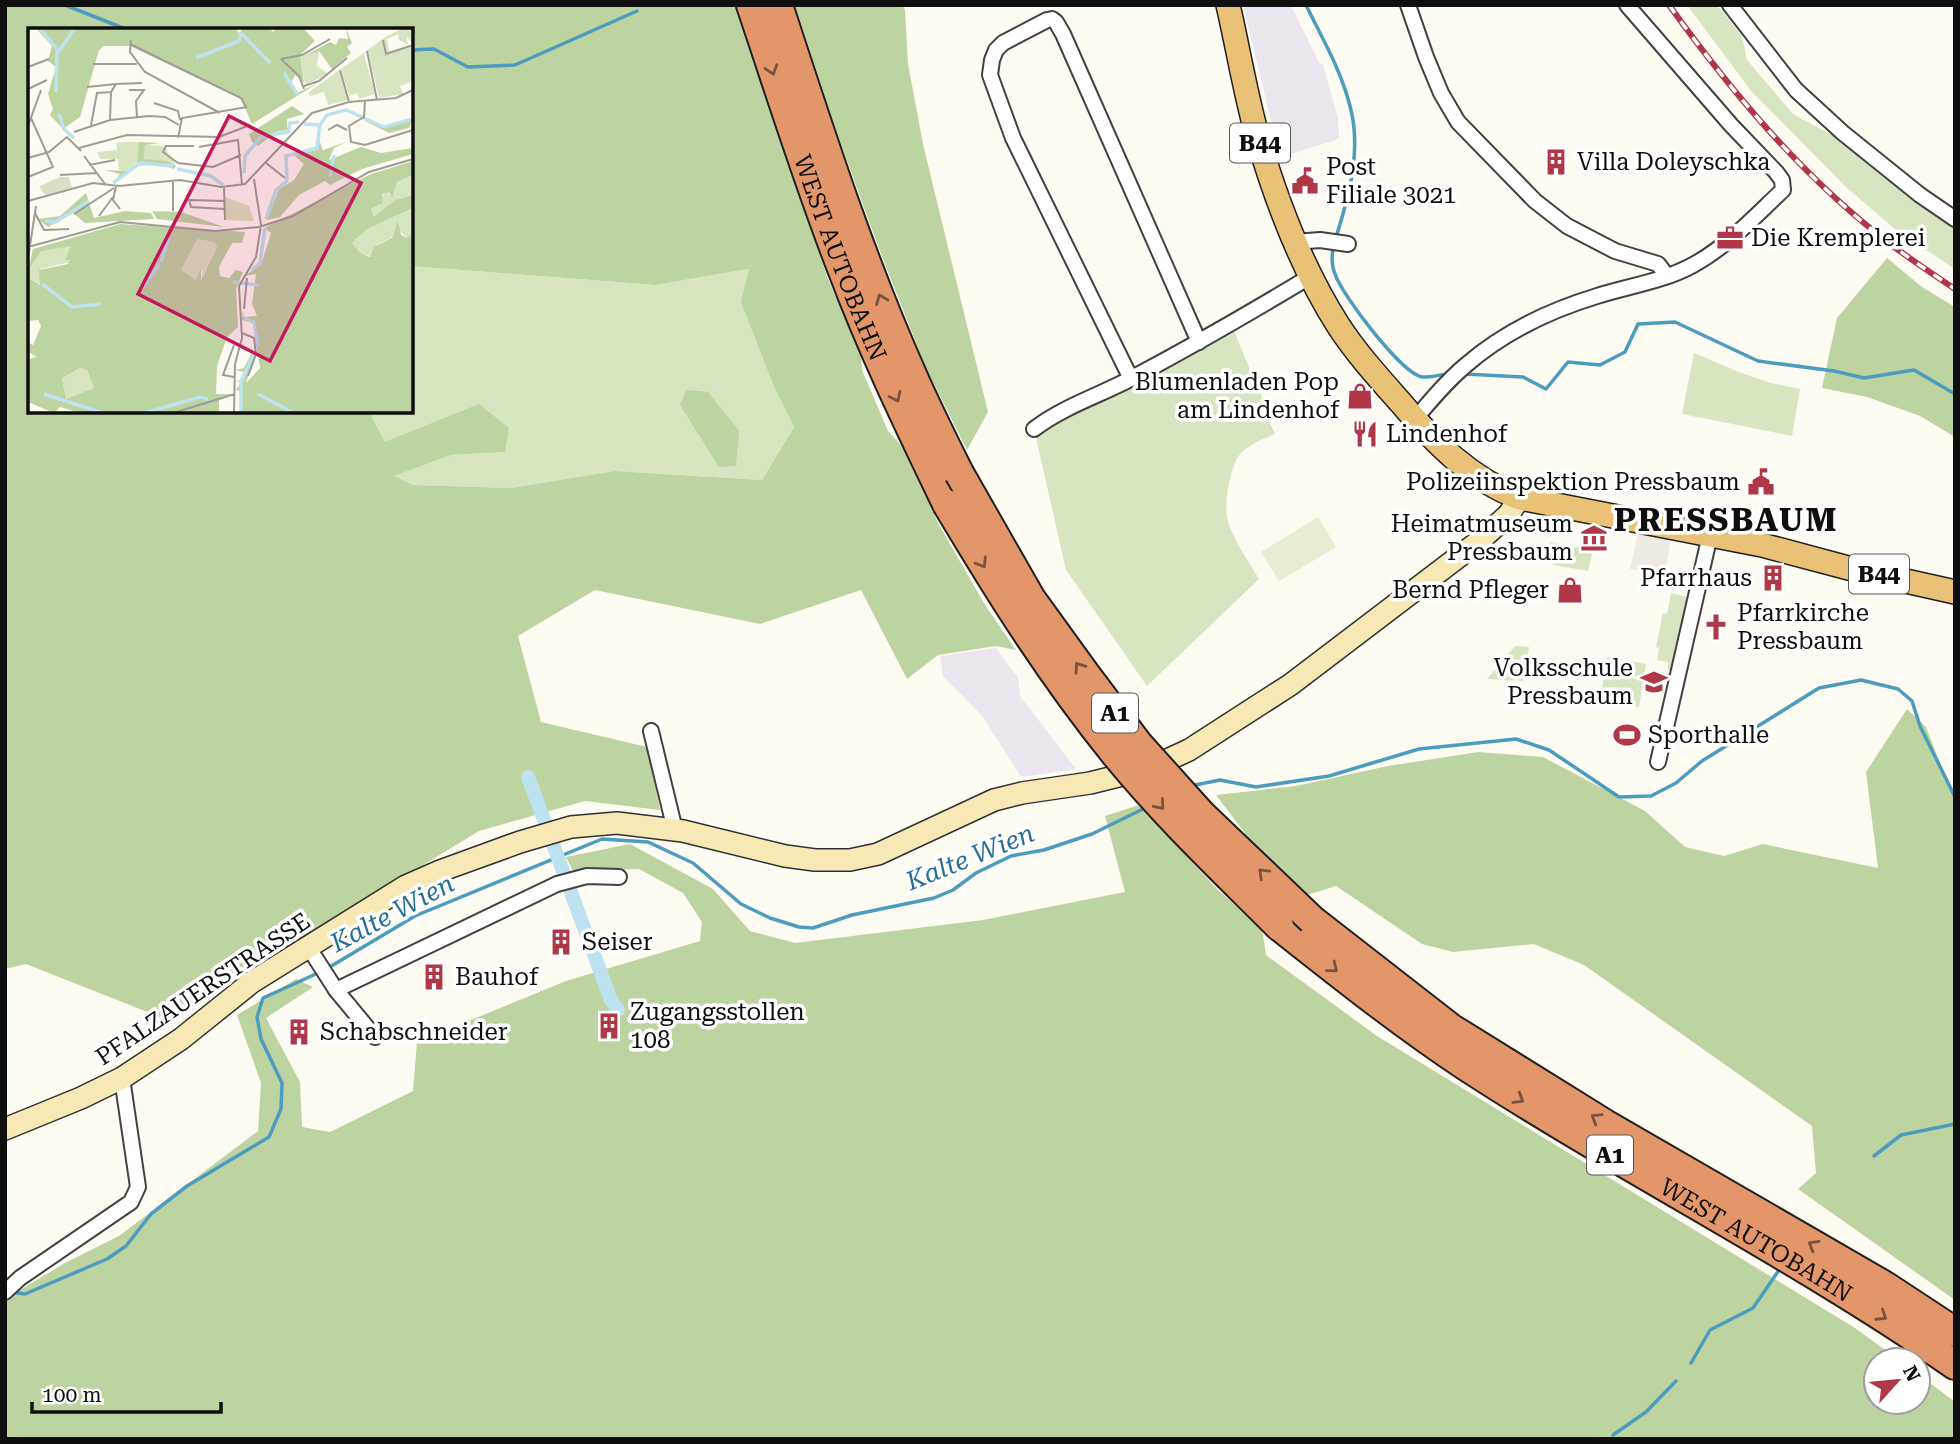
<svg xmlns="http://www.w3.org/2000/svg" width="1960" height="1444" viewBox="0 0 1960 1444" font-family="'Roboto Serif',serif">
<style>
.industrial{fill:#ebe5ed}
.green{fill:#d7e5c0}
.forest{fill:#bdd4a1;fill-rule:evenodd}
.pitch{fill:#e6edd1}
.plaza{fill:#eeeae2}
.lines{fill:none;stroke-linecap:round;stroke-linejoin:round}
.stream{stroke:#4c9cbf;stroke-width:3.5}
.canal{stroke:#bde2f0;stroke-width:14}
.street-casing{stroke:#424242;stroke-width:18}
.secondary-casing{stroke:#313131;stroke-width:24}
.primary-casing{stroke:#202020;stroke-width:26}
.highway-casing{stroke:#202020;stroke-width:32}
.street{stroke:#fff;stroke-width:14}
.secondary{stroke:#f6e9b6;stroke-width:21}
.primary{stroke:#e9c278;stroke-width:23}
.highway{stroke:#e4966b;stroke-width:28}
.rail-casing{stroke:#b03748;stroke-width:6}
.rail{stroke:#fff;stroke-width:3.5;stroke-dasharray:10;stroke-linecap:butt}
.highway-bridge-casing{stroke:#202020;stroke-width:32;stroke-linecap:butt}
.highway-bridge{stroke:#e4966b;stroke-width:28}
.oneway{stroke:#7a523d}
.labels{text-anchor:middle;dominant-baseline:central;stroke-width:7;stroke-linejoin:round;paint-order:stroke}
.shield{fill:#fff;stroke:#575757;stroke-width:2}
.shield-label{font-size:23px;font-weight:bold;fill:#0f0f0f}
.poi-label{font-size:24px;fill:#0f0f0f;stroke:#fff;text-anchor:start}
.street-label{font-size:24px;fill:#0f0f0f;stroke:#fff}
.water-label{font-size:26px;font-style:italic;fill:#266f94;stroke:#fff}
.district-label{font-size:32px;font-weight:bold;letter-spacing:2px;fill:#0f0f0f;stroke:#fff}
.inset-river{fill:none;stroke:#bde2f0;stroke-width:3.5}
.inset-road{fill:none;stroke:#9e9d98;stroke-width:2}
.view{fill:#c2185b;fill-opacity:0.15;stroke:#c2185b;stroke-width:3.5}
.inset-edge{fill:none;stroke:#0f0f0f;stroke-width:3.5}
</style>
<rect width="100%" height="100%" fill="#fefbf3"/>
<g class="industrial">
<path d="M1243 5H1291L1319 63 1323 65 1338 118 1339 137 1336 140 1290 154H1279Z"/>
<path d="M996 648 1018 678 1020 696 1076 769 1021 777 983 717 943 676 940 656Z"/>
</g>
<g class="green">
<path d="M1687 5H1715L1721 10 1742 36 1747 60 1793 114 1837 138 1914 201 1954 226 1955 269 1896 230 1847 188 1752 92Z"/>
<path d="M411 266 655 285 750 269 775 389 794 427 762 480 615 471 511 488 413 485 393 476 451 455 505 452 384 442 372 418 373 411H411Z"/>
<path d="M1231 324 1263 400 1266 415 1275 434C1263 439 1245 446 1238 457 1230 471 1223 506 1228 521 1234 542 1248 560 1259 579L1147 686 1066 570 1034 429Z"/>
<path d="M1694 353 1739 372 1771 383 1800 389 1792 436 1682 414Z"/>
<path d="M1550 542 1567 545 1569 549 1577 547 1592 554 1588 571 1554 565 1546 558Z"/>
<path d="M1671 593 1692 598 1675 672 1668 670V662L1657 660 1659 648 1656 647 1663 613 1667 614Z"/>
<path d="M1515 646 1529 647 1523 681 1487 679Z"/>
<path d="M1607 657 1646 664 1639 707 1600 701Z"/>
</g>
<g class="forest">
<path d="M5 5H735L828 279 861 354 862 370 888 431 902 446 938 523 985 605 1016 650 996 646 938 655 907 679 861 590 760 624 595 590 518 636 541 722 647 747 660 810 585 801 479 831 295 943 160 1017 26 964 5 969ZM30 30H411V266L655 285 749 269 741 302 775 389 794 427 762 480 615 471 511 488 413 485 394 476 451 455 505 452 509 428 479 404 385 442 372 418 373 411H30Z"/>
<path d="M795 5H902L905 10 908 64 923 144 988 412 967 450 926 368 881 254 838 136Z"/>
<path d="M1887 258 1922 287 1955 307V437L1920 416 1867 397 1822 388 1837 318Z"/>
<path d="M686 390 708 392 739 431 736 466 719 467 680 405Z"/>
<path d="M1907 709 1926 727 1955 802V1300L1798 1189 1816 1173 1812 1126 1584 965 1534 944 1453 952 1422 944 1336 886 1304 896 1260 853 1216 795 1296 786 1388 766 1478 752 1543 757 1645 811 1685 847 1724 856 1763 844 1878 868 1866 772Z"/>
<path d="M1139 805 1217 889 1262 929 1266 955 1377 1036 1855 1328 1899 1360H1876V1402H1918V1374L1955 1402V1439H5V1299L65 1263 119 1236 258 1131 261 1083 237 1015 296 979 313 987 266 1018 300 1082 302 1127 330 1132 413 1091 417 1042 566 981 700 941 702 922 683 893 639 869 573 871 566 857 630 844 713 889 750 931 795 943 983 920 1125 892 1105 816Z"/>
</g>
<path class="pitch" d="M1318 517 1336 547 1279 581 1261 552Z"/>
<path class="plaza" d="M1640 526 1672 532 1665 576 1630 569Z"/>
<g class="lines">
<g class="stream">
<path d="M65 5 128 30"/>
<path d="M1306 5C1322 38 1341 70 1350 106 1362 150 1349 197 1335 240"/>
<path d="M411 50 434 49 468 67 515 65 637 11"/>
<path d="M1333 247C1332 256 1331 265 1335 274 1342 295 1401 373 1422 377 1430 378 1441 374 1450 374"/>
<path d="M1464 374 1523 377 1546 389 1568 362 1600 365 1625 352 1638 324 1675 322 1758 361 1834 371 1864 378 1914 370 1955 394"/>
<path d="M1190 786 1220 780 1256 787 1329 776 1419 749 1516 739 1549 750 1619 797 1651 796 1676 783 1702 761 1819 688 1861 680 1898 689 1912 701 1920 726 1955 797"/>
<path d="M328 968 415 916 602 839 648 842 693 863 741 904 770 918 799 927 813 928 852 915 934 898 953 890 976 873 1011 856 1044 850 1092 834 1145 808"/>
<path d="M1874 1156 1901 1135 1955 1124"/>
<path d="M10 1292 25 1294 107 1259 126 1246 151 1214 187 1186 269 1137 281 1109 282 1083 261 1039 257 1017 263 998 318 973"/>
<path d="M1691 1363 1710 1330 1753 1308 1779 1270"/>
<path d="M1613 1435 1646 1412 1676 1381"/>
</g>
<path class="canal" d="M528 777 611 1000 618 1010"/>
<g class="street-casing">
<g id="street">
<path d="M1408 5 1426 57 1441 93 1458 122 1535 201 1567 226 1615 251 1658 264 1667 276"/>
<path d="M1730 5 1796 90 1843 133 1920 195 1955 219"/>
<path d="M1295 242 1320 240 1348 244"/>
<path d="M1131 379 1013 138 990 75 992 60 996 50 1003 43 1047 20 1052 19 1056 22 1063 34 1199 342"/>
<path d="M1415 419C1431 400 1447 381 1466 365 1503 333 1551 310 1597 296 1629 286 1664 281 1693 265 1728 246 1755 216 1783 190L1782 180 1776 172 1731 125 1627 5"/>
<path d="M1034 429C1064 406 1101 395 1134 377 1194 345 1253 311 1311 276"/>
<path d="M651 731 675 830"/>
<path d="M1658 762 1710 535"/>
<path d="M309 948 336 990 375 1037"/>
<path d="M336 990 557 884 587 876 619 877"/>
<path d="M5 1292 20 1278 131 1202 138 1187 122 1078"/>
</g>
</g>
<g class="secondary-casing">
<path id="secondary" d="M5 1129 81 1098 122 1078 181 1039 252 982 406 886 440 871 520 842 571 827 617 823 683 831 785 856 815 860H850L878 854 994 800 1022 793 1090 783 1150 768 1189 750 1290 685 1478 542 1508 515 1520 498"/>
</g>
<g class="primary-casing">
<path id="primary" d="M1228 5C1238 48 1245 92 1257 135 1276 200 1301 267 1338 325 1356 353 1379 378 1401 403 1435 443 1470 479 1520 498L1762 545 1852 569 1955 592"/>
</g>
<g class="highway-casing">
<g id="highway">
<path id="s1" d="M751 5C781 94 809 184 843 271 873 351 910 427 947 504"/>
<path d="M778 5C819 130 859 256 913 377 927 409 943 441 959 473"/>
<path d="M1312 920 1452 1029 1605 1124 1885 1286 1955 1332"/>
<path id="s2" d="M1279 926C1340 974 1401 1023 1466 1066 1626 1170 1798 1256 1955 1365"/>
</g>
</g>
<use href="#street" class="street"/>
<use href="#secondary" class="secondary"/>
<use href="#primary" class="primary"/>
<use href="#highway" class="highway"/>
<g class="rail-casing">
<path id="rail" d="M1669 5C1733 94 1805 180 1893 246 1913 261 1934 275 1955 289"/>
</g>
<use href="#rail" class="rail"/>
<g class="highway-bridge-casing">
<g id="highway-bridge">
<path d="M959 473 1031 599 1086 675 1138 744 1201 814 1312 920"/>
<path d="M947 504C1000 593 1052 676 1117 756 1167 817 1224 871 1279 926"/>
</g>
</g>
<use href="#highway-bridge" class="highway-bridge"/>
</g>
<defs><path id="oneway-chevron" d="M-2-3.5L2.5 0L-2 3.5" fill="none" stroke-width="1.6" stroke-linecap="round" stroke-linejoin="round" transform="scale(1.75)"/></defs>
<g class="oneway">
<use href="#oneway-chevron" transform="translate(772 70) rotate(72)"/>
<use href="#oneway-chevron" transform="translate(881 299) rotate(-112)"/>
<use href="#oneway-chevron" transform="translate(896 397) rotate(64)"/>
<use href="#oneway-chevron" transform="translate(982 563) rotate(59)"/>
<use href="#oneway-chevron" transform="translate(1079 667) rotate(-125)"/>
<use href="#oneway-chevron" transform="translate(1160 805) rotate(49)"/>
<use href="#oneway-chevron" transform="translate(1263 873) rotate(-136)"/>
<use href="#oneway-chevron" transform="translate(1333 968) rotate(39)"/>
<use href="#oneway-chevron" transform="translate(1519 1099) rotate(32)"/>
<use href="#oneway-chevron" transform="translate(1596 1118) rotate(-148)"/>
<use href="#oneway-chevron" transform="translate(1813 1245) rotate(-150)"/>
<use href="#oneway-chevron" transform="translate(1882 1316) rotate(33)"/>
</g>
<defs>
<g id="building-bare" transform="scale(2.1)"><path d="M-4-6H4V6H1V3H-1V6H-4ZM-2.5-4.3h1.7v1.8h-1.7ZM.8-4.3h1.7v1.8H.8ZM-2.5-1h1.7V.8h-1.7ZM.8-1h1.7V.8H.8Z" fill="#b03748" stroke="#fff" stroke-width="2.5" paint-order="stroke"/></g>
<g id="civic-bare" transform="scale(2.1)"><path d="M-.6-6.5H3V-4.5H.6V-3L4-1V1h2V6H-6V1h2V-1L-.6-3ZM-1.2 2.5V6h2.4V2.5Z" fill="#b03748" stroke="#fff" stroke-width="2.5" paint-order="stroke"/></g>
<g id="office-bare" transform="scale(2.1)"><path d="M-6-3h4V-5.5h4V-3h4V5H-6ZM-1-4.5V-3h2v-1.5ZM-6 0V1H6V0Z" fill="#b03748" stroke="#fff" stroke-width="2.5" paint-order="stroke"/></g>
<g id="shop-bare" transform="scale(2.1)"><path d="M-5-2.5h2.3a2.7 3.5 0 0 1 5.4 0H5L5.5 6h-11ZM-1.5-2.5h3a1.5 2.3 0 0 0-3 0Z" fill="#b03748" stroke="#fff" stroke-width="2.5" paint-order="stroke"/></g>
<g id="restaurant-bare" transform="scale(2.1)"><path d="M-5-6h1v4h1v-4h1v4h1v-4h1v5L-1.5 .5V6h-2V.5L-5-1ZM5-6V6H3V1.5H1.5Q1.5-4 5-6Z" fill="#b03748" stroke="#fff" stroke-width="2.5" paint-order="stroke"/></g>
<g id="museum-bare" transform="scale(2.1)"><path d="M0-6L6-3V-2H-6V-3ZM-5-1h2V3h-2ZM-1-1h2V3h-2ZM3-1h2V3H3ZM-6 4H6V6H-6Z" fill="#b03748" stroke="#fff" stroke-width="2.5" paint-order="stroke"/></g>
<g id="church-bare" transform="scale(2.1)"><path d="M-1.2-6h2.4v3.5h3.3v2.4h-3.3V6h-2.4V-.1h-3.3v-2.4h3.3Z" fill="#b03748" stroke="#fff" stroke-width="2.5" paint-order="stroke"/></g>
<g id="school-bare" transform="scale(2.1)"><path d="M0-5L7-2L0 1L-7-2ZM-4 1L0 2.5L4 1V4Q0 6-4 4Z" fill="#b03748" stroke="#fff" stroke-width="2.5" paint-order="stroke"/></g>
<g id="stadium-bare" transform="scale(2.1)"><path d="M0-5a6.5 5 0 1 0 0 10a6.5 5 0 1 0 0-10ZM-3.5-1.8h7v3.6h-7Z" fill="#b03748" stroke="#fff" stroke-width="2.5" paint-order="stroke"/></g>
</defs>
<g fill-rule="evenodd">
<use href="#building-bare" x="1556" y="162"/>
<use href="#civic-bare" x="1305" y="181"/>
<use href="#office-bare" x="1730" y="238"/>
<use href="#shop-bare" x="1360" y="396"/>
<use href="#restaurant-bare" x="1365" y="434"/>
<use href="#civic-bare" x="1761" y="482"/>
<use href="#museum-bare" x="1594" y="538"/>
<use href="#building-bare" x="1773" y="578"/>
<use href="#shop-bare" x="1570" y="590"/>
<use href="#church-bare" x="1716" y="627"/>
<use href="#school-bare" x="1654" y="682"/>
<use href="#stadium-bare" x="1627" y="735"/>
<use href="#building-bare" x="561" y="942"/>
<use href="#building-bare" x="434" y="977"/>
<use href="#building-bare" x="609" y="1026"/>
<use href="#building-bare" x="299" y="1032"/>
</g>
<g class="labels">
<g class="shield">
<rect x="1230" y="123.5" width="60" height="39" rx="5"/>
<rect x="1849" y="554.5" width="60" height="39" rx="5"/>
<rect x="1092" y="693.5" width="46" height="39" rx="5"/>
<rect x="1587" y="1135.5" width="46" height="39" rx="5"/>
</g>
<g class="shield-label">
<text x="1260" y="143">B44</text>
<text x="1879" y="574">B44</text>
<text x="1115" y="713">A1</text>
<text x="1610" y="1155">A1</text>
</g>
<g class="poi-label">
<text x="1577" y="162">Villa Doleyschka</text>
<text x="1326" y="167">Post<tspan x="1326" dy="28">Filiale 3021</tspan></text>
<text x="1751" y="238">Die Kremplerei</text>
<text x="1339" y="382" text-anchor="end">Blumenladen Pop<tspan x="1339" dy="28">am Lindenhof</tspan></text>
<text x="1386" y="434">Lindenhof</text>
<text x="1740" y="482" text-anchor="end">Polizeiinspektion Pressbaum</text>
<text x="1573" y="524" text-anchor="end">Heimatmuseum<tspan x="1573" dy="28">Pressbaum</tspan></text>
<text x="1752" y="578" text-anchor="end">Pfarrhaus</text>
<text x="1549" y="590" text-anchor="end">Bernd Pfleger</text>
<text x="1737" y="613">Pfarrkirche<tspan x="1737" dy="28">Pressbaum</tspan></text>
<text x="1633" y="668" text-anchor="end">Volksschule<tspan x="1633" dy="28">Pressbaum</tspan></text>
<text x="1648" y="735">Sporthalle</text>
<text x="582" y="942">Seiser</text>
<text x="455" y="977">Bauhof</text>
<text x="630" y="1012">Zugangsstollen<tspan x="630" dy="28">108</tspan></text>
<text x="320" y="1032">Schabschneider</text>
</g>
<g class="street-label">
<text stroke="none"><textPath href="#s1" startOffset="268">WEST AUTOBAHN</textPath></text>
<text transform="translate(203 989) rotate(-34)">PFALZAUERSTRASSE</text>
<text stroke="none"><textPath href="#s2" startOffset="572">WEST AUTOBAHN</textPath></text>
</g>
<g class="water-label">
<text transform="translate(970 857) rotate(-22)">Kalte Wien</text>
<text transform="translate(392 913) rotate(-28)">Kalte Wien</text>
</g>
<g class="district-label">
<text x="1726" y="520">PRESSBAUM</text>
</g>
</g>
<g transform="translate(28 28)">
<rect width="385" height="385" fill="#fefbf3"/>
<path d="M376 0H385V16L378 8 380 17 371 12 372 20 370 6 359 11 361 23 385 18V48L384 54 372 58 375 66 351 70 340 23 336 26 347 66 331 71 329 65 321 68 313 41 359 8ZM291 23 289 38 300 46 277 57 272 28ZM311 42 320 72 300 77 296 64 283 68 280 65ZM95 114H110L113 119 111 132 99 143 91 142 90 131H72L69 124 89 122 88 115ZM117 117 136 118 148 138 116 131ZM385 147V167L367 172 345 190 343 181 355 175 354 167 360 164 363 169 369 154ZM197 169 221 178 226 193 197 192ZM385 180V205L379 210 370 201 372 194 363 210 346 219 344 228 332 226 324 215 339 201ZM169 210 186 214 189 219 172 252 175 241 168 252 152 243ZM27 217 43 218 42 234 12 241 13 255 8 257 0 251V243L13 223ZM52 340 59 342 66 360 38 371 34 350Z" fill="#d7e5c0"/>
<path d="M8 0H207L211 5 216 0H241L245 4 249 0 276 1 287 13 272 27 276 55 267 47 262 57 269 65 290 55 224 96 213 71 102 18H76L71 22 52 89 35 101 22 87 25 81 20 66 28 39 20 33 24 18ZM318 0 324 15 319 19 323 25 304 41 291 23 276 28 302 14 308 17 311 10 320 11ZM264 78 276 86 259 91V102L248 104 230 118 224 114 221 106ZM385 89 381 100 361 105 335 92 359 99ZM291 112 295 122 318 114 306 120 301 132 333 119 353 125 384 120 385 116V126L334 141 302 157 297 153 271 167 252 189 239 192 251 161 266 152 276 136 263 125 289 122ZM111 114 132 115 117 117 116 131 138 133 148 138 146 141 131 136 109 138 85 156 92 146 77 142 99 143 109 135ZM385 133V147L369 154 364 170 361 164 354 166 355 175 343 181 346 189 367 172 385 167V180L339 201 324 215 332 225 342 229 346 219 364 210 370 193 373 207 379 210 385 205V385H213L212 363 208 362 213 354 208 353 214 352 216 344 207 342 216 340 224 324 228 327 218 355 232 340 225 295 214 292 215 283 216 289 229 288 224 276 228 246 216 248 233 237 243 205 236 200 343 146ZM58 165 66 190 97 183 123 185 126 191 57 195 45 185 20 199 10 191 32 188ZM124 183 153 184 196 199 129 191ZM92 196 217 204 214 215H204L191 239 192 248 201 250 208 242 215 244 208 261 210 299 199 309 189 338 188 366H203L191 371V385H52L32 379 26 385 0 374V331L9 329 0 324V314L5 317 13 298 10 292 0 293V251L12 257 11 242 40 236 42 232H37L43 218 13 223 0 243 5 221ZM169 211 186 214 189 219 173 252V240L168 252 153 242ZM52 340 59 342 66 360 38 371 34 350Z" fill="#bdd4a1" fill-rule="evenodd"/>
<path d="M32 149H41L44 160 18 167 13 162 12 158Z" fill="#d9dfc5"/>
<path class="inset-river" d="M12 0 29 21M213 5 242 35M31 23 47 0M168 30 211 13 213 5M256 45 270 67M28 64 29 22M31 86 36 101 46 110M292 97 299 87 318 82 356 99 385 91M149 141 183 148 195 157M216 145 217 128 233 109 260 104 262 95 271 94M302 149 306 127M85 155 112 135 145 138M238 191 248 162 259 153 258 128 289 120 292 97 276 96M17 193 28 194 61 173M133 234 141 209M224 242 232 235 237 200M205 254 231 257M14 256 44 279 73 276M113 261 132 236M216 290 226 294 230 318M16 366 75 385M230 366 265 385M116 385 172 369 180 371M213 385V353L226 326"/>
<path class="inset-road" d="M103 12 102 24 117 44 192 85M355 12 358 26 385 17M102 16 213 70 218 79M339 23 349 72M253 31 274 27 302 11M253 31 271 48 276 61M65 36H109M0 39 21 31M312 42 321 74M276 58 291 53 319 30M59 59 88 56M0 61 19 52M101 62H116L108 73 109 89M83 64 88 56 114 55M337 72 336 89 321 98 323 114 337 117 385 102M126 75 150 83 152 92M63 97 69 65 83 64 82 92M0 98 13 62M300 102 309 97 319 102M46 104 82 92 121 88 137 89 151 97M150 110 154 90 219 79M166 118H138L135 124 150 135 185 139 213 127M171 119 210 112 214 157M51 120 99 107 191 109 222 97M56 128 77 156M0 130 21 124 39 109 53 123M238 135 257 150M61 137 87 132M32 147 69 145M0 149 25 139 3 90M145 152V183M88 158 85 172 92 181M196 159 197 192M0 173 65 155 91 158 152 152 193 159 217 156 284 85 321 74 368 70 385 62M197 173 161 172 163 179 197 181M7 185 16 202 41 201M46 186 86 160M71 188 85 169M0 219 92 194 187 203 231 199 265 188 341 144 385 131M0 231 8 178M216 281 219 250M214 305 226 310 228 326 220 348M206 317 195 347 206 349M145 385 207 366M206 385 207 336 214 310 211 258 228 229 233 197 226 151"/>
<path class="view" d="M201 88 333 155 242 333 110 266Z"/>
<rect width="385" height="385" class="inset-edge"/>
</g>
<rect width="1960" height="1444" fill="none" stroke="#0f0f0f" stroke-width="14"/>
<g transform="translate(1897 1381) rotate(63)"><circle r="33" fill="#ffffff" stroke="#9f9f9f" stroke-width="2"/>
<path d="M0-5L12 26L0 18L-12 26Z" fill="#b03748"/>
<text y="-10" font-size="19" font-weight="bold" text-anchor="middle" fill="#0f0f0f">N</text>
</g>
<path d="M32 1402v10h189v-10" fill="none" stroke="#0f0f0f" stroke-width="3.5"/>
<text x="42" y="1402" font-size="21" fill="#0f0f0f" stroke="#ffffff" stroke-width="5" paint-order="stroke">100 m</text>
</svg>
